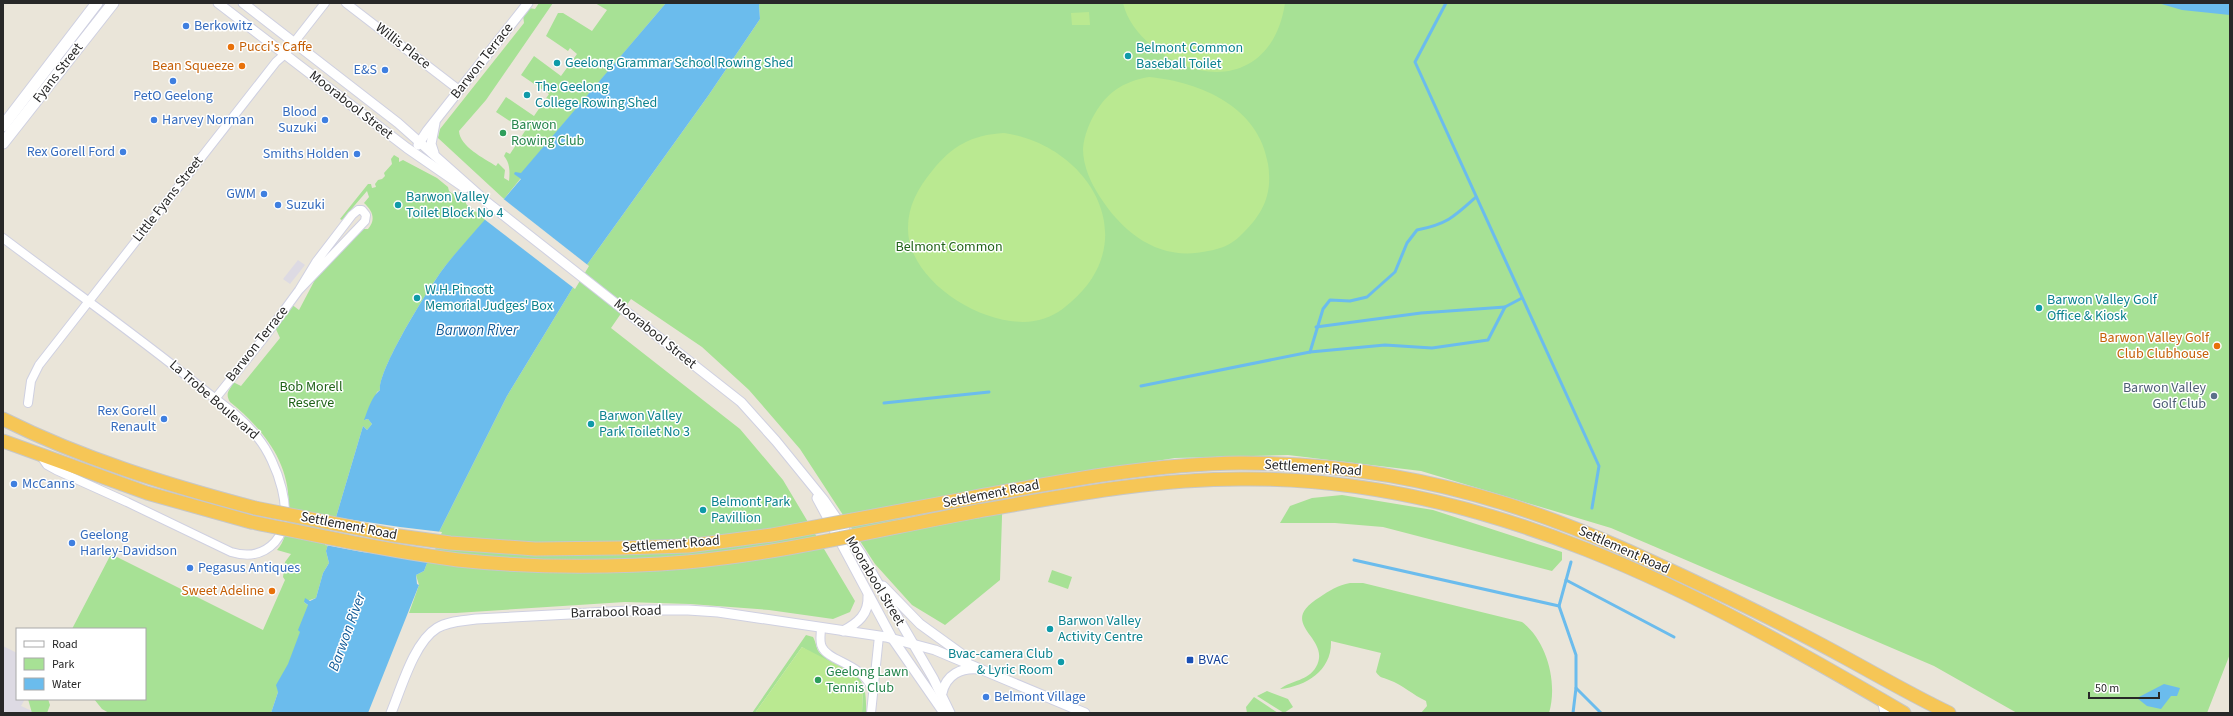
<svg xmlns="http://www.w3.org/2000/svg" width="2233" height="716" viewBox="0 0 2233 716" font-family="'Source Sans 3',sans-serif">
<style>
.industrial{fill:#dddae3}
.green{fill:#a7e195}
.pitch{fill:#bae991}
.water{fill:#6bbced}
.pier{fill:#eae5d9}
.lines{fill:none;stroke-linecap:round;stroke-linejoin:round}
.stream{stroke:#6bbced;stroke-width:3}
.minor-casing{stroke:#cfd0e1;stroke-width:10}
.tertiary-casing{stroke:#cfd0e1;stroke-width:11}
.secondary-casing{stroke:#cfd0e1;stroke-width:13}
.trunk-casing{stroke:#c7c7c7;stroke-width:15}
.minor{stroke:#fff;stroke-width:8}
.tertiary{stroke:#fff;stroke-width:9}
.secondary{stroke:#fff;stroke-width:11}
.trunk{stroke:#f6c656;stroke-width:13}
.trunk-bridge-casing{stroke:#c7c7c7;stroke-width:15;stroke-linecap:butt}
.trunk-bridge{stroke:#f6c656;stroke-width:13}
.shop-dot{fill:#3f7fe0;stroke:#fff;stroke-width:1.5}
.food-dot{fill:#e8710a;stroke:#fff;stroke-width:1.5}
.culture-dot{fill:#0f9aa8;stroke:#fff;stroke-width:1.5}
.leisure-dot{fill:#2e9e5b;stroke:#fff;stroke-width:1.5}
.service-dot{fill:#5c6f8a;stroke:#fff;stroke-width:1.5}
.transit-dot{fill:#1a4fb4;stroke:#fff;stroke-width:1.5}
.labels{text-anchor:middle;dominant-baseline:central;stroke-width:3;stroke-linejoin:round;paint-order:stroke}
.shop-label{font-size:14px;fill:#366cbe;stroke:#fff;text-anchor:start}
.street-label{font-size:14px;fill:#282828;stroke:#fff}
.food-label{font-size:14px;fill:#c56008;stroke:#fff;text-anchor:end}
.culture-label{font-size:14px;fill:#0d838f;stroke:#fff;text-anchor:start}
.leisure-label{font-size:14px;fill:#27864d;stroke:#fff;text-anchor:start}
.park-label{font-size:14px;fill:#206319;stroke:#fff}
.service-label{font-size:14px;fill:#4e5e75;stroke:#fff;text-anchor:end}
.transit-label{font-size:14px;fill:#164399;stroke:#fff;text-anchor:start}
.water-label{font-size:15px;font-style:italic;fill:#0e5896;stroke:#fff}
</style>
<rect width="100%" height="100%" fill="#eae5d9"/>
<g class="industrial">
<path d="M298 260 305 265 290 284 283 279Z"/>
<path d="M3 646 17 653V699H25L21 706 32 711V713H3Z"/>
</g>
<g class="green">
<path d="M539 3H553L486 100 459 131C460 147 484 158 496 166L498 163 505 170 504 178 509 181C510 172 510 163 504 156L506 152 510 154 525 131 496 112 506 97 534 116 549 94 521 75 534 56 561 76 577 54 570 48 568 51 546 36 558 13H563L592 31 607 10 595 3H666L521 174V178L504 199 438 138 440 129 524 23 523 15 529 8 535 9Z"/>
<path d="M761 3H2230V654L2207 713H2017L1934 666 1611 528 1421 471 1288 455 1175 458 1003 485 1000 580 945 625 912 605 875 564 800 449 749 390 702 347 631 299 611 328 740 429 783 480 855 601 850 612 833 619 769 610 690 604 625 602 456 613H409L419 585 416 575 424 571 439 532 507 396 586 266 708 96 760 19 759 5Z"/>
<path d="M394 155 399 158V162L403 160 437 178 448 187 449 191C454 196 460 194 466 199V204L486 220C473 235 459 249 447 264 432 282 378 369 380 390L377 392 365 420 368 419 372 424 367 430 363 426 326 551 329 563 323 573 316 598 304 602 310 607 302 639 278 692 271 713H109L102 709 94 699H145V629H72L111 554 263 630 285 580 283 577 285 562 291 554 277 550C285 541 285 534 287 522 296 471 268 433 230 402 224 392 231 390 233 382L241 386 280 338 275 327 291 304 299 310 318 274 361 229H368C376 220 373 211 364 203L369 197 367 191 342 220 340 219 368 184H371L372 188 376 187 375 184 378 180 382 179 385 176 384 173 392 164 391 159Z"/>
<path d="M1342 495 1433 510 1562 552V560L1552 571 1383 527 1335 523H1280L1290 506 1312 498Z"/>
<path d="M1052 570 1072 577 1068 589 1048 582Z"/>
<path d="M1350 583H1363L1522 622C1547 641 1558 683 1549 713H1421L1427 706 1426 701C1413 695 1403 685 1389 680 1382 677 1380 678 1376 672L1381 653 1331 641C1332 670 1307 686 1280 689 1292 680 1308 681 1316 667 1333 637 1274 625 1320 597 1329 591 1338 585 1350 583Z"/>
<path d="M806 635 813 637C816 642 816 648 819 652 823 657 829 659 835 662 862 676 867 682 866 713H862L863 687 802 647 755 713H752Z"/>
<path d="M1267 691 1288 699 1293 707 1284 713 1257 696Z"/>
<path d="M1254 697 1278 713H1247L1246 707Z"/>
<path d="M28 699H48L50 705 47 713H32Z"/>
</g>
<g class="pitch">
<path d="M1123 3H1285C1274 79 1205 91 1151 45 1138 34 1127 20 1123 3Z"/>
<path d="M1089 12 1090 25H1072L1071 13Z"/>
<path d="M1149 77C1201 82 1259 107 1268 164 1273 196 1262 215 1240 236 1231 245 1220 249 1208 251 1160 262 1124 234 1100 197 1091 183 1083 166 1083 149 1084 135 1090 121 1097 110 1110 90 1126 81 1149 77Z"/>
<path d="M1004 133C1088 145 1145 238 1071 302 1060 312 1048 319 1034 321 985 329 907 281 908 228 908 206 918 188 932 171 952 146 971 135 1004 133Z"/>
<path d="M802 647 853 673 863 687 862 713H755Z"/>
</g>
<g class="water">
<path d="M666 3H761L759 5 760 19 708 96 586 266 507 396 439 532 424 571 416 575 417 584 419 585 368 713H271L278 692 276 685 288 664 300 632 298 630 308 605 304 602 305 598 310 601 316 598 323 573 329 563 326 551 363 426 367 430 372 424 368 419 364 420C368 410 371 397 380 390 378 369 431 284 446 265 464 242 484 223 501 199H504L521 179 514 174 515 172 521 173Z"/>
<path d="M2158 3H2230V15L2182 10Z"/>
<path d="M2164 684 2180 688 2177 696H2171L2161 709 2147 706 2137 698Z"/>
</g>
<g class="pier">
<path d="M501 197 589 266 575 289 484 219Z"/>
<path d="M334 517 400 527 442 532 431 560 362 552 325 545Z"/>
</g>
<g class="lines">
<g class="stream">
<path d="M1446 3 1415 62 1599 466 1592 508"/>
<path d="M1316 327 1421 313 1505 307"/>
<path d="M1310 352 1323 309 1330 300 1350 301 1367 297 1395 272 1407 243 1417 230C1447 224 1454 217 1476 197"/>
<path d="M1141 386 1310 352 1385 345 1432 348 1488 340 1505 307 1522 298"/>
<path d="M884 403 989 392"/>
<path d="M1354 560 1559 606 1571 562"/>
<path d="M1566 580 1674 637"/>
<path d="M1559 606 1576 655V688L1573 713"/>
<path d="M1576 688 1601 713"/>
</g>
<g class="minor-casing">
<g id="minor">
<path d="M346 3 459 90"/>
<path d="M3 238C68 287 135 334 199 386 219 402 242 417 258 438 276 460 298 517 275 542 263 555 247 557 231 552L127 502 56 470 47 465 40 455"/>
<path d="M215 399 263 339 299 290 316 262 352 215 358 210H362L366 215 365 221 299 290"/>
<path d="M28 403 31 381 39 365 276 62 285 54 325 3"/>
<path d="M821 628C821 634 819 641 822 647 829 662 862 663 872 689"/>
<path d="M871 713 879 636"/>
</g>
</g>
<g class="tertiary-casing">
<g id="tertiary">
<path d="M218 3 407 148 465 188"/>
<path d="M243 3 398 123 488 203 741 402 776 441 824 500 861 554 933 678 950 713"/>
<path d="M418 145 427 131 528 3"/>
<path d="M434 153 431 144 435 123"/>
<path d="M817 498 892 638 944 713"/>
<path d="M883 586 920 624 967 658"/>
<path d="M843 631C858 623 869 614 868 596"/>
<path d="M942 693C946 675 961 667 979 669"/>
<path d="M1882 700 1885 713"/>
<path d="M391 713C401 689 414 642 437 628 448 621 464 621 476 619L647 610H688L718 612 886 637 935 650 1085 713"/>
</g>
</g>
<g class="secondary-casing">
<g id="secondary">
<path d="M3 126 97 3"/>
<path d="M3 143 113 3"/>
</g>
</g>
<g class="trunk-casing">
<g id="trunk">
<path d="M3 419C83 459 168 485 255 508"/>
<path d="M3 441 147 493 251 522"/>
<path d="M975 497C1063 481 1151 464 1241 463 1330 463 1421 477 1506 504 1583 528 1656 563 1729 598 1768 617 1806 636 1844 657 1879 676 1913 696 1949 713"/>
<path d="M978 511C1065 496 1152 479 1241 479 1484 476 1700 593 1904 713"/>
</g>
</g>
<use href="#minor" class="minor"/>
<use href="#tertiary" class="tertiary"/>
<use href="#secondary" class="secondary"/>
<use href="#trunk" class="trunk"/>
<g class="trunk-bridge-casing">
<g id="trunk-bridge">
<path d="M255 508 392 535 450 543 535 549 620 548 688 546 772 535 975 497"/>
<path d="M251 522C320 536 388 551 458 560 533 568 612 568 687 562 785 553 881 529 978 511"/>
</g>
</g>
<use href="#trunk-bridge" class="trunk-bridge"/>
</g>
<g class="shop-dot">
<circle cx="186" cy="26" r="4"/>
<circle cx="385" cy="70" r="4"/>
<circle cx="173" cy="81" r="4"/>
<circle cx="154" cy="120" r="4"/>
<circle cx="325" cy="120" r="4"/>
<circle cx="123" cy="152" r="4"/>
<circle cx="357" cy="154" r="4"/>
<circle cx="264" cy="194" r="4"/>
<circle cx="278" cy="205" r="4"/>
<circle cx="164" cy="419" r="4"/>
<circle cx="14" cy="484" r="4"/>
<circle cx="72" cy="543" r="4"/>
<circle cx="190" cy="568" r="4"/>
<circle cx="986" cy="697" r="4"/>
</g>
<g class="food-dot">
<circle cx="231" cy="47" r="4"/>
<circle cx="242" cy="66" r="4"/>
<circle cx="2217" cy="346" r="4"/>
<circle cx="272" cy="591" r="4"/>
</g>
<g class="culture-dot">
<circle cx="1128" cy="56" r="4"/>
<circle cx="557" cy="63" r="4"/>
<circle cx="527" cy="95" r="4"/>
<circle cx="398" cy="205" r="4"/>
<circle cx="417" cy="298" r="4"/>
<circle cx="2039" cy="308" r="4"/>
<circle cx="591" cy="424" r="4"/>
<circle cx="703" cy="510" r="4"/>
<circle cx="1050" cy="629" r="4"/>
<circle cx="1061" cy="662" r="4"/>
</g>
<g class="leisure-dot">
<circle cx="503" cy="133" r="4"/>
<circle cx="818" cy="680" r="4"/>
</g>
<circle class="service-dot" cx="2214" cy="396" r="4"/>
<rect class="transit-dot" x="1186" y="656" width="8" height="8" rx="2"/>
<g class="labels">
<g class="shop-label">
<text x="194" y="26">Berkowitz</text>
<text x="377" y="70" text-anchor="end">E&amp;S</text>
<text x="173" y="96" text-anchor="middle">PetO Geelong</text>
<text x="317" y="112" text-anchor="end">Blood<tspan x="317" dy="16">Suzuki</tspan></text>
<text x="162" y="120">Harvey Norman</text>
<text x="115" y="152" text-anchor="end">Rex Gorell Ford</text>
<text x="349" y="154" text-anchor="end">Smiths Holden</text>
<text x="256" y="194" text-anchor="end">GWM</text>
<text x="286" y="205">Suzuki</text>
<text x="156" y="411" text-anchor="end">Rex Gorell<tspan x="156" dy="16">Renault</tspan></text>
<text x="22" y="484">McCanns</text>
<text x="80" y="535">Geelong<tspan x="80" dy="16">Harley-Davidson</tspan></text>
<text x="198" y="568">Pegasus Antiques</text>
<text x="994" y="697">Belmont Village</text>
</g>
<g class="street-label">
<text transform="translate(403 46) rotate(38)">Willis Place</text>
<text transform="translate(482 61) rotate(-52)">Barwon Terrace</text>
<text transform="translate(58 73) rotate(-52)">Fyans Street</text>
<text transform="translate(351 105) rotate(38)">Moorabool Street</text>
<text transform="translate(168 199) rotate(-52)">Little Fyans Street</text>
<text transform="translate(655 334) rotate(39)">Moorabool Street</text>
<text transform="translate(257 344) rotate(-52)">Barwon Terrace</text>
<text transform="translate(214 400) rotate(41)">La Trobe Boulevard</text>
<text transform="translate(1313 468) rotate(4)">Settlement Road</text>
<text transform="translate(991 494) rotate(-11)">Settlement Road</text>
<text transform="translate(349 526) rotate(11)">Settlement Road</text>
<text transform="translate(671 544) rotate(-4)">Settlement Road</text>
<text transform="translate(1624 550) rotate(24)">Settlement Road</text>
<text transform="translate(875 581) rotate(59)">Moorabool Street</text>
<text transform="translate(616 612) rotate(-2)">Barrabool Road</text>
</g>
<g class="food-label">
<text x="239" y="47" text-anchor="start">Pucci's Caffe</text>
<text x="234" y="66">Bean Squeeze</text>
<text x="2209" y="338">Barwon Valley Golf<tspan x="2209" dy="16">Club Clubhouse</tspan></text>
<text x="264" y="591">Sweet Adeline</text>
</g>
<g class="culture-label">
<text x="1136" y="48">Belmont Common<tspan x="1136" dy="16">Baseball Toilet</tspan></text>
<text x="565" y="63">Geelong Grammar School Rowing Shed</text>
<text x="535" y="87">The Geelong<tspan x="535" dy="16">College Rowing Shed</tspan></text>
<text x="406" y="197">Barwon Valley<tspan x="406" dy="16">Toilet Block No 4</tspan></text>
<text x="425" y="290">W.H.Pincott<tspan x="425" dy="16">Memorial Judges' Box</tspan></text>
<text x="2047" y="300">Barwon Valley Golf<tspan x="2047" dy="16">Office &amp; Kiosk</tspan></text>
<text x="599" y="416">Barwon Valley<tspan x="599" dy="16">Park Toilet No 3</tspan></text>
<text x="711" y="502">Belmont Park<tspan x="711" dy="16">Pavillion</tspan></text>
<text x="1058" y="621">Barwon Valley<tspan x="1058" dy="16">Activity Centre</tspan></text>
<text x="1053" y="654" text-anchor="end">Bvac-camera Club<tspan x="1053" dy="16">&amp; Lyric Room</tspan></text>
</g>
<g class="leisure-label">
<text x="511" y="125">Barwon<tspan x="511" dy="16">Rowing Club</tspan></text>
<text x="826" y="672">Geelong Lawn<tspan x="826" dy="16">Tennis Club</tspan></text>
</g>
<g class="park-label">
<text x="949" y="247">Belmont Common</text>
<text x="311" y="387">Bob Morell<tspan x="311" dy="16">Reserve</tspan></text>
</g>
<g class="service-label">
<text x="2206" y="388">Barwon Valley<tspan x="2206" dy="16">Golf Club</tspan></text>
</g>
<g class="transit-label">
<text x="1198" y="660">BVAC</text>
</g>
<g class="water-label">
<text x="477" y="330">Barwon River</text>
<text transform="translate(347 632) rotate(-70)">Barwon River</text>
</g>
</g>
<rect width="2233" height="716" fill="none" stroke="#282828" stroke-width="8"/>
<rect x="16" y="628" width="130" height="72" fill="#ffffff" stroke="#a9a9a9"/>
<rect x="24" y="641" width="20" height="6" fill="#ffffff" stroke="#a9a9a9"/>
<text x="52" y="648" font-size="12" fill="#282828">Road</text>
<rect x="24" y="658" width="20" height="12" fill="#a7e195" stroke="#a9a9a9"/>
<text x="52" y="668" font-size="12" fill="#282828">Park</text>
<rect x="24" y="678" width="20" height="12" fill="#6bbced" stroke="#a9a9a9"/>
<text x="52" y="688" font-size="12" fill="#282828">Water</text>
<path d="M2089 692v6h70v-6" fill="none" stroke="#282828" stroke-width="2"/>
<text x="2095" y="692" font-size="12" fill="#282828" stroke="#ffffff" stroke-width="3" paint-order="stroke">50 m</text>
</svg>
